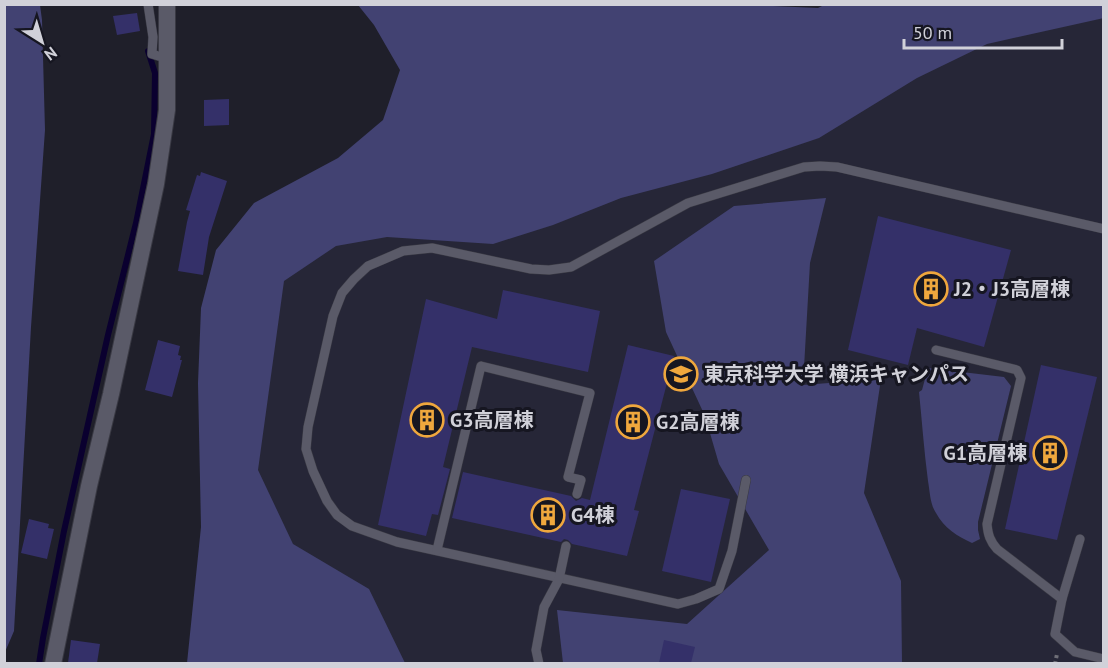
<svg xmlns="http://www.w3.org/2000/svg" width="1108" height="668" viewBox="0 0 1108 668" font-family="'PT Sans','Noto Sans JP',sans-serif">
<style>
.built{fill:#262637}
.green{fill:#424272}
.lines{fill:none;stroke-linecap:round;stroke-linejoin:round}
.stream{stroke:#0a002f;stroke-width:6}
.building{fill:#343069}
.service-casing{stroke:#393943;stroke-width:10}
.tertiary-casing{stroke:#393943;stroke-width:18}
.path{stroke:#6e6e77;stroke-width:4;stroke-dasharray:3 3;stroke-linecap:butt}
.service{stroke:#5a5a68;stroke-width:9}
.tertiary{stroke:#5a5a68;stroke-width:16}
.labels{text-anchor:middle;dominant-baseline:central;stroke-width:6;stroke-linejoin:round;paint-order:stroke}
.poi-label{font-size:20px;font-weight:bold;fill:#d1d1d9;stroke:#161621;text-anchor:start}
</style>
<rect width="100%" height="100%" fill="#1f1f2a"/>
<path class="built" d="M1103 18V663H308L236 472 281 276 324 246 956 47Z"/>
<g class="green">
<path d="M5 4 40 5 42 20 45 130 31 327 14 631 5 652Z"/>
<path d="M753 5 818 8 826 4H1103L1104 18 987 44 917 78 819 138 712 174 621 198 553 225 493 244 387 237 336 246 284 281 258 470 293 544 369 589 405 663H187L201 527 198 383 201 308 216 250 254 203 338 158 383 120 400 70 374 25 358 5Z"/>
<path d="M826 198 810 263 803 385 881 379 864 493 901 581 902 663H563L557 610 687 624 769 550 719 464 705 416 666 332 654 261 734 206Z"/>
<path d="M928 368 1004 377 1011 386 978 522V530L980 539 972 543C957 536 944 528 936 513 930 504 930 492 928 481 924 451 922 421 919 392L922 390Z"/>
</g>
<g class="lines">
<path class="stream" d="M39 664 43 638 64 531 108 335 136 223 154 134 155 73 148 51"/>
</g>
<g class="building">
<path d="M137 13 140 31 117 35 113 16Z"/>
<path d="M229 99V125L204 126V100Z"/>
<path d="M201 172 227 181 209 237 203 275 178 271 187 222 190 211 186 210 197 175 200 176Z"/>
<path d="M878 216 1011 250 984 347 917 328 908 365 848 350Z"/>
<path d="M503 290 600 311 588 372 472 347 443 467 450 469 438 515 432 514 426 536 378 525 426 299 497 319Z"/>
<path d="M158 340 180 346 178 355 181 356 180 360H182L172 397 145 390Z"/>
<path d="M628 345 674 356 634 510 639 511 627 556 572 544 568 540 564 539 561 542 452 518 463 472 571 496 576 501 582 498 590 500Z"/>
<path d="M1041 365 1097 377 1057 540 1005 529Z"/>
<path d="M681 489 730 499 711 582 662 571Z"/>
<path d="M29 519 49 524 48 528 54 529 47 559 21 553Z"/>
<path d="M71 640 100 644 97 663H68Z"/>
<path d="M664 640 695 647 691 663H659Z"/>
</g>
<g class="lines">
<g class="service-casing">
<g id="service">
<path d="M148 4 153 37 152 54 168 59"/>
<path d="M936 350 1017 370 1021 378 987 524C988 535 990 541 997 549L1062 599"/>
<path d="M746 480 732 551 719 589 696 599 678 604 397 542 352 526 337 515 327 501 313 471 306 449 308 427 333 316 342 293 354 279 368 266 403 251 432 248 531 269 549 270 571 267 688 203 804 167 820 166 837 167 1104 229"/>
<path d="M1080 539 1062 599 1055 634 1075 652 1104 659"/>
<path d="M437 550 481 366 590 393 568 477 581 480 577 494"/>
<path d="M539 664 536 650 544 607 559 579 566 546"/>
</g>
</g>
<g class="tertiary-casing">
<path id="tertiary" d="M53 664 89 486 111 394 156 184 167 110V4"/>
</g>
<path class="path" d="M1055 664 1057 654"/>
<use href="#service" class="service"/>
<use href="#tertiary" class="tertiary"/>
</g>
<defs>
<g id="building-ring" transform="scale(1.725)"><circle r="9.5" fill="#161621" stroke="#efa73d" stroke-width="1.5"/><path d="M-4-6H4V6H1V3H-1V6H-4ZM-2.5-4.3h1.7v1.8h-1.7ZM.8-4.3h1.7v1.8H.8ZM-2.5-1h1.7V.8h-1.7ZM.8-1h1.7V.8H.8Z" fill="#efa73d"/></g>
<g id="university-ring" transform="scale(1.725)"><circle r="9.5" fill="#161621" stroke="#efa73d" stroke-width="1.5"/><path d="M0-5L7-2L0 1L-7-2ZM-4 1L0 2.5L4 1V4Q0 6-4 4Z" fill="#efa73d"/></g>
</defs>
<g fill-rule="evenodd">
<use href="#building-ring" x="931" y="289"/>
<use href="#university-ring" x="681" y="374"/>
<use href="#building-ring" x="427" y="420"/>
<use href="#building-ring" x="633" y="422"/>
<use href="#building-ring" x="1050" y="453"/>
<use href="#building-ring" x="548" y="515"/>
</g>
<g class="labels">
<g class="poi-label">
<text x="954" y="289">J2・J3高層棟</text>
<text x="704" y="374">東京科学大学 横浜キャンパス</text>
<text x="450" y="420">G3高層棟</text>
<text x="656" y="422">G2高層棟</text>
<text x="1027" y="453" text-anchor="end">G1高層棟</text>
<text x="571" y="515">G4棟</text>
</g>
</g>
<rect width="1108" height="668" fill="none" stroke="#d1d1d9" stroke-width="12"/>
<g transform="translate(42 42) rotate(143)" stroke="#161621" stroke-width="4.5" paint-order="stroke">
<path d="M0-4.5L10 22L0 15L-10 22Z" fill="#d1d1d9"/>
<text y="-9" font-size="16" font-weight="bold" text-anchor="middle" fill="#d1d1d9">N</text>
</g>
<path d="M904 39v9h158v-9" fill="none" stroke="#d1d1d9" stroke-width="3"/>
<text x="913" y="39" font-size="18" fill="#d1d1d9" stroke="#161621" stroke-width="4.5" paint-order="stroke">50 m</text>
</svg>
